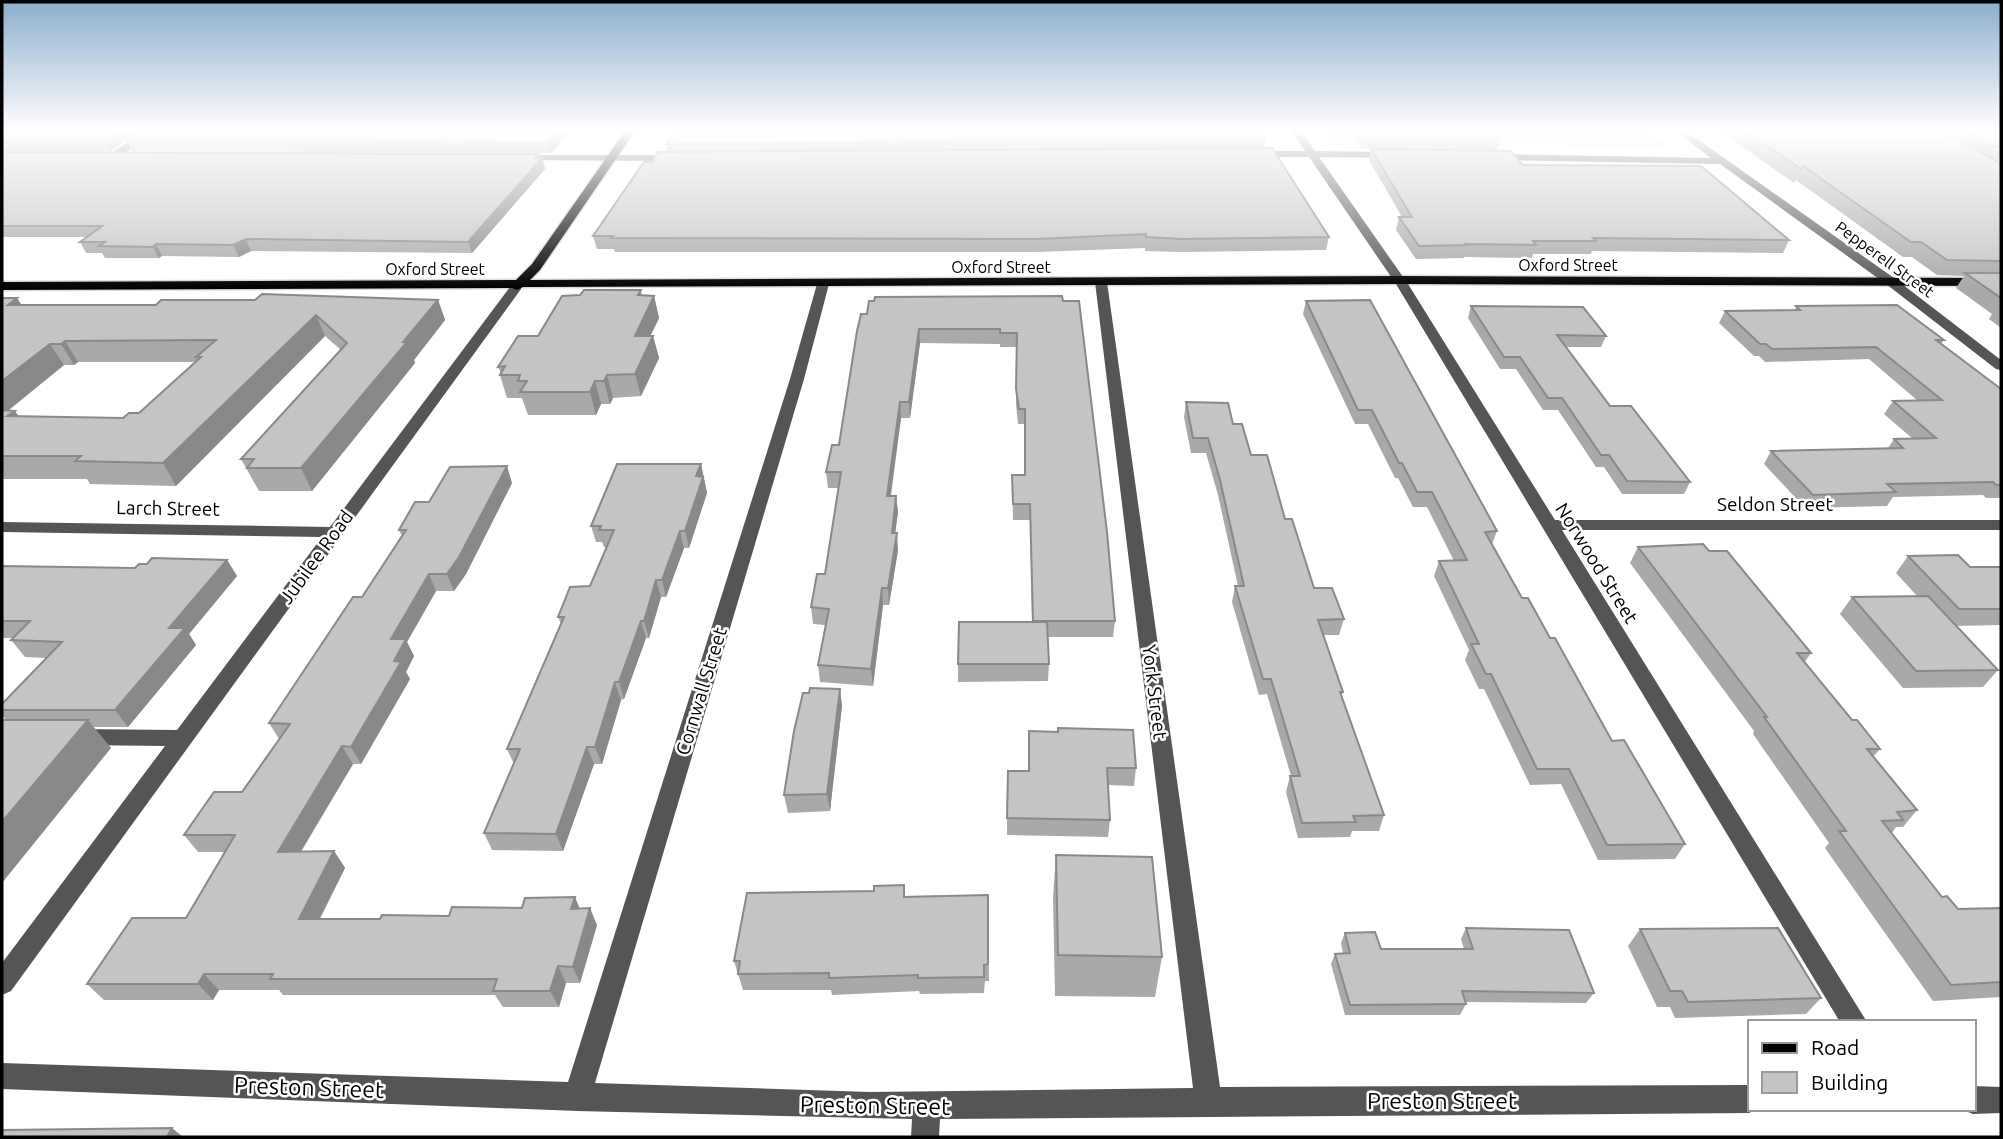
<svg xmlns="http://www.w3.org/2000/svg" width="2003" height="1139" viewBox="0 0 2003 1139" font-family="Ubuntu,sans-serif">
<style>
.green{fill:#dcdcdc}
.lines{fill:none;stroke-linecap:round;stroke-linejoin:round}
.major-casing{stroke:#dbdbdb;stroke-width:3}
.minor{fill:#555;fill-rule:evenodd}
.major{fill:#000;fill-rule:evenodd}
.wall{fill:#a9a9a9;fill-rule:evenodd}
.shaded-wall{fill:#898989}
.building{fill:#c4c4c4;stroke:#898989;stroke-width:2}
.labels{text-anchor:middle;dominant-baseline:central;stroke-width:5;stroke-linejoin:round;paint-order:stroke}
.far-street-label{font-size:16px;fill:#000;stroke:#fff}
.street-label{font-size:19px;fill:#000;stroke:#fff}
.near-street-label{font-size:23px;fill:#000;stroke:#fff}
</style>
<rect width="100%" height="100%" fill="#fff"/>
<path class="green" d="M1321 131H1649L1668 145H1662L1664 147 1569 148 1565 145H1331Z"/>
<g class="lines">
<g class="major-casing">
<path id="major" d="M625 131H635L540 270 530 280 1400 276 2001 278V286L1400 284 523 287 517 290 512 288 2 290V282L516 280 532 264Z"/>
</g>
<g class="minor">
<path d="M145 131H157L116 159H108V155Z"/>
<path d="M1291 131H1301L1315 151 1392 152 1397 155 1392 158 1319 157 1408 284 1555 520H2001V530H1562L1867 1022H1840L1396 284 1309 157H1252L1247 154 1252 151H1305Z"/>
<path d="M1675 131H1686L1894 278 2001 360V370L1996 369 1886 284 1720 164 1493 160 1488 157 1493 154 1711 158Z"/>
<path d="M520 155H678L683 158 678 161 516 160 515 158Z"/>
<path d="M1101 278 1107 282 1220 1087 1749 1085V1109H1757L1749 1113 940 1119 939 1137H911L912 1119 577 1111 2 1089V1063L568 1082 790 379 817 284 823 280 829 284 804 379 595 1083 870 1092 1193 1088 1095 282Z"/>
<path d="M517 282 521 283V289L11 991 2 995V963L165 746 78 745 71 743 68 737 71 731 78 729 177 730 322 537 2 532V522L330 527 513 283Z"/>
<path d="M1973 1086 2001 1087V1113L1973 1114 1963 1110 1973 1109Z"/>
</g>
<use href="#major" class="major"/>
</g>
<g class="wall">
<path d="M2 131H140L110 151H2Z"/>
<path d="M570 131 551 153 132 151 127 141Z"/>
<path d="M1350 131H1500L1502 133 1497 151 1523 165 1789 240 1783 253 1592 251 1591 254H1533L1532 258 1464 257V258L1416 259 1396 230 1399 217H1402L1369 160 1371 149H1362Z"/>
<path d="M1720 131H2001V160H1996L2001 163V328L1989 319 1992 314 1956 288 1964 276 1937 275 1912 257H1903L1796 180 1794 183Z"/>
<path d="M1265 140 1264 148 1329 237 1326 250 1181 252 1145 251V248L1036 252H615L614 249H597L593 236 668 152 666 144Z"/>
<path d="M2 152 538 154 540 158H542L545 169 472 253 251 251 239 257 162 256 159 258H105L102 253H86L80 242 86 237H2Z"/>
<path d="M641 290 642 296H654L659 318 650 336H653L659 358 641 396 613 398 610 404H601L596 415H528L522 398H507L500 375 501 373 498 367 538 336Z"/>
<path d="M1062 296 1115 621 1113 637H1048L1049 664 1048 681 958 682V664L1032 622 1030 520H1013L1012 475H1025V424H1018L1016 404 1017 347H1000V344L920 343 910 418H901L891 496H896L898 512 895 533 898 550 889 605H883L873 686 820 682 818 665 825 625 813 624 811 607 825 574 839 488H828L826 472 839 445 867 314Z"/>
<path d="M2 298 22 305H156L438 300 445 320 414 360 415 363 312 491H259L241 459 341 350 325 336 176 486 90 484 87 479H2ZM78 362H196L139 413 123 418 19 416 8 411 64 365H74Z"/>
<path d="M1306 301 1497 531 1492 544 1522 598 1550 638 1612 741 1685 844 1675 859 1598 860 1561 784 1530 785 1484 689H1479L1465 660 1469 650 1434 576 1439 561H1454L1427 507H1413L1398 478H1395L1368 424H1355L1303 314Z"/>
<path d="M1471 306 1606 336 1601 347H1565L1610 406 1690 482 1684 494H1622L1604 467H1596L1558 410H1543L1516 369H1500L1468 318Z"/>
<path d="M1796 306 1944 340 1941 344 2001 389V498H1986L1983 495 1893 497 1887 506 1805 508 1764 464 1771 451 1888 448 1894 439H1913L1884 414 1893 401H1918L1869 359 1765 362 1759 356H1754L1719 323 1725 311 1795 310Z"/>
<path d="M1186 402 1233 424 1285 519 1314 588 1344 619 1339 635H1324L1343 692 1341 696 1384 815 1379 831H1352L1350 837 1298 838 1286 792 1290 776H1291L1267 694 1259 695 1232 602 1235 586H1238L1218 495 1206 453H1191L1184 417Z"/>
<path d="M701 464 707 493 689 548H684L666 597H661L649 638H646L624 699 621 700 602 764H594L563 851 492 850 484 833 514 764 507 749 561 624 558 617 590 586 607 547H604L602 542H596L591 526Z"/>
<path d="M512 483 466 574 454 591H436L407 642 414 656 406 672 410 679 361 764H353L301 852 334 851 345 868 320 919H380L580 909 597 925 580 983H566L559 1007H503L495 995H283L279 990H219L213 1000H104L87 984 186 918 225 852H198L184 835 242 792 279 739 269 723 362 597 402 536 399 530 429 502Z"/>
<path d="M1638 547 1709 551 1811 653 1804 663 1852 720 1880 749 1873 757 1917 810 1903 827H1896L1892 833 1942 897 1958 909 2001 908V997L1933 1001 1825 848 1829 843 1753 734 1754 731 1630 563Z"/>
<path d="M1908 556 1970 567H2001V625L1956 626 1998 670 1983 687 1903 688 1840 614 1852 597H1918L1896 573Z"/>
<path d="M227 560 237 576 189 634 196 645 128 727H93L111 748 6 720 2 715V710L46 658 25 657 11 640 14 638H2V566L135 568Z"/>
<path d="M840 689 842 706 830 811 788 813 784 795Z"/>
<path d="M1029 731 1136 768 1134 786 1108 785 1110 820 1108 837 1007 835V818L1028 771Z"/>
<path d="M1056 855 1162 957 1155 997 1055 996 1053 897Z"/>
<path d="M904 885 905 896 988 895 989 981H985L984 993 920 994 919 991 832 995 831 990H743L734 961 874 891Z"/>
<path d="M1466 928 1594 993 1586 1003 1465 1002 1466 1004 1460 1015H1345L1331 964 1335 954 1343 953 1341 943 1345 933 1381 949H1464L1461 939Z"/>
<path d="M1640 929 1821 998 1806 1014 1675 1018 1670 1007H1657L1628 946Z"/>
</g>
<g class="shaded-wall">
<path d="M121 131H140L110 151 105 141Z"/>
<path d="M559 131H570L551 153 548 143Z"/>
<path d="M538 154 540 160 542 158 545 169 472 253 468 242Z"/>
<path d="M246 239 251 251 239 257 233 245Z"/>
<path d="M156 244 162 256 159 258 153 247Z"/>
<path d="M654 296 659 318 640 358 635 336Z"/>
<path d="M17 298 31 319 8 305Z"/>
<path d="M438 300 445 320 414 360 415 363 312 491 301 468Z"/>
<path d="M316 315 325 336 176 486 163 463Z"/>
<path d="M919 329 920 343 910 418 909 402Z"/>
<path d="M653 336 659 358 641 396 635 374Z"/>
<path d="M65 341 78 362 74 365 61 344Z"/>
<path d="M50 344 64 365 2 415V381Z"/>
<path d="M607 375 613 398 610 404 604 381Z"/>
<path d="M595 381 601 404 596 415 590 392Z"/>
<path d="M900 402 901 418 888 512 887 496Z"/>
<path d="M15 411 30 433 7 416Z"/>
<path d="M701 464 707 493 689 548 685 531 696 476Z"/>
<path d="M507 466 512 483 466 574 454 591 447 574Z"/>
<path d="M896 496 898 512 893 550 892 533Z"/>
<path d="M680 531 684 548 666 597 662 580Z"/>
<path d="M897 533 898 550 889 605 888 588Z"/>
<path d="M227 560 237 576 189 634 196 645 128 727 115 710 169 628Z"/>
<path d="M429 574 436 591 407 642 414 656 406 672 410 679 361 764 351 747 394 661 391 639Z"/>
<path d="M656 580 661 597 649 638 644 621Z"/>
<path d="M882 588 883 605 873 686 871 669Z"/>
<path d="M641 621 646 638 624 699 619 682Z"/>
<path d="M615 682 621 700 602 764 595 747Z"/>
<path d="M840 689 842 706 830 811 827 794Z"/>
<path d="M88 720 111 748 2 883V822Z"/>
<path d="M342 746 353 764 290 869 278 852Z"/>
<path d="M587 747 594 764 563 851 556 834Z"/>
<path d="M334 851 345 868 311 935 299 919Z"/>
<path d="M575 897 582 914 571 909Z"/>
<path d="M590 908 597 925 580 983 573 967Z"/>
<path d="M558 966 566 983 559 1007 550 991Z"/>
<path d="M204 974 219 990 213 1000 198 984Z"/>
<path d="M172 1128 183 1137H167Z"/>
</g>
<g class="building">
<path d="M2 131H121L105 141H2Z"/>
<path d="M143 131H559L548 143 127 141Z"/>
<path d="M675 131H1260L1265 140 666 144Z"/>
<path d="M1366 131H1500L1502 133Z"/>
<path d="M1745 131H1942L2001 163V261L1947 260 1921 242H1911L1803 166 1801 169Z"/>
<path d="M1965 131H2001V146H1993Z"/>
<path d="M1272 148 1329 237 1182 239 1146 237V234L1036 239 611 238 613 236H593L644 162H652L658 152Z"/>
<path d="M1371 149 1510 151 1523 165 1701 166 1789 240 1593 238 1596 241H1533L1536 245 1466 244 1467 245 1419 246 1399 217H1412Z"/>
<path d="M2 152 538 154 535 158H542L468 242 246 239 233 245 156 244 153 247 99 246 105 242H80L102 226H2Z"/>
<path d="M1965 273H2001V298Z"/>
<path d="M584 290H641L638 295 654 296 635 336H653L635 374 607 375 604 381H595L590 392H520L527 381H518L520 375H500L505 366 498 367 518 336H538L562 296 580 295Z"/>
<path d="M262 294 438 300 403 342H407L301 468H247L254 459H241L347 343 316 315 163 463 75 461 81 456H2V410L15 411 7 416 123 418 129 413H139L201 357H196L216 340 65 341 61 344H50L2 381V298H17L8 305H156L161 300H255Z"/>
<path d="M1062 296 1063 301H1079L1107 532 1115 621H1033L1030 504H1013L1012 475H1025V409H1019L1016 389 1017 333H1000V329H919L909 402H900L887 496H896L892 533H897L888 588H882L871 669 818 665 829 609 811 607 817 574H825L841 472H826L832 445H839L857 331 861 314H867L869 301H874L875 297Z"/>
<path d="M1370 300 1497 531 1485 532 1522 598H1528L1550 638H1555L1612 741 1624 740 1685 844 1607 845 1569 769H1537L1491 674H1486L1471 644H1479L1439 561 1467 560 1432 492H1417L1402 463H1399L1372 410H1358L1306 301Z"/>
<path d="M1897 305 1944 340H1936L2001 389V485H1996L1993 482 1887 484 1896 492 1813 495 1771 451 1903 448 1894 439 1936 438 1893 401 1942 400 1876 347 1772 349 1766 344H1760L1725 311 1800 310 1796 306Z"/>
<path d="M1471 306 1583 307 1606 336 1557 335 1610 406H1631L1690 482 1627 481 1609 455H1601L1562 398H1548L1520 357H1504Z"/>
<path d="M1186 402 1228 403 1233 424H1242L1251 455H1267L1285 519H1292L1314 588H1332L1344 619 1318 620 1343 692H1340L1384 815 1353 816 1356 822 1302 823 1290 776H1300L1271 679H1263L1235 586H1244L1220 480 1208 438H1193Z"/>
<path d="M617 464H701L696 476 703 477 685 531H680L662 580H656L644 621H641L619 682H615L595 747H587L556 834 484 833 520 749H507L564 617H558L570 587 590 586 614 530H599L601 526H591Z"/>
<path d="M507 466 459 557 447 574H429L391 639H406L394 661 401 662 351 747 342 746 278 852 334 851 299 919H380L382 915 449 916 452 907 522 908 525 898 575 897 571 909 590 908 573 967 558 966 550 991H493L497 979H270L273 974H204L198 984H87L132 918H186L235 835H184L214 792H242L290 724 269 723 353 597H362L406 530H399L415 502H429L450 467Z"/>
<path d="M1703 544 1709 551H1727L1811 653H1797L1852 720H1857L1880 749H1867L1917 810 1897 812 1903 820 1882 821 1942 897 1947 896 1958 909 2001 908V982L1951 985 1839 831H1846L1764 717H1767L1638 547Z"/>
<path d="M1958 555 1970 567H2001V609H1959L1908 556Z"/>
<path d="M152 558 227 560 169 628H185L115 710H2V704L62 642 11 640 30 621H2V566L135 568 139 564H147Z"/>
<path d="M1928 596 1998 670 1916 671 1852 597Z"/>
<path d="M959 622H1047L1049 664H958Z"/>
<path d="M810 688 840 689 827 794 784 795 794 731 803 693H809Z"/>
<path d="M2 720H88L2 822Z"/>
<path d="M1058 728 1133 730 1136 768H1107L1110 820 1007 818 1008 771H1029V731L1058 732Z"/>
<path d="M1056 855 1152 857 1162 957 1058 955Z"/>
<path d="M904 885V897L988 895V964L984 965V977L918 978V975L829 978V973L738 974 740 961H734L747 893 874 891V886Z"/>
<path d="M1466 928 1569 930 1594 993 1462 991 1466 1004 1350 1005 1335 954 1350 953 1345 933 1375 932 1381 949H1473Z"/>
<path d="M1778 928 1821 998 1688 1002 1682 991H1670L1640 929Z"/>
<path d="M172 1128 167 1137H2V1130Z"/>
</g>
<linearGradient id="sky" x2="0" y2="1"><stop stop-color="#8cadcc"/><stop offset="0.45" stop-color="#fff"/><stop offset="1" stop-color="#fff" stop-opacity="0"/></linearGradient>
<rect width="2003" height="290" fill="url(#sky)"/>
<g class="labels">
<g class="far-street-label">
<text transform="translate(1885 259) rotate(36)">Pepperell Street</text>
<text x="1568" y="265">Oxford Street</text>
<text x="1001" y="267">Oxford Street</text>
<text x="435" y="269">Oxford Street</text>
</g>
<g class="street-label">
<text x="1775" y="504">Seldon Street</text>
<text transform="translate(168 508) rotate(1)">Larch Street</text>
<text transform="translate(316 557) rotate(-54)">Jubilee Road</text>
<text transform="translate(1597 563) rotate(58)">Norwood Street</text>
<text transform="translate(701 691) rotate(-73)">Cornwall Street</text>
<text transform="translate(1155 692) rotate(83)">York Street</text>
</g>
<g class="near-street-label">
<text transform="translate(309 1087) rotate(2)">Preston Street</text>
<text x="1442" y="1100">Preston Street</text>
<text transform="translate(875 1105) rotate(1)">Preston Street</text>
</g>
</g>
<rect width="2003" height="1139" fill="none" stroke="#000000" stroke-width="7"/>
<rect x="1748" y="1020" width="228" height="91" fill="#ffffff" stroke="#999999" stroke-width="2"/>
<rect x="1762" y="1043" width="35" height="10" fill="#000000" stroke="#999999" stroke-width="2"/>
<text x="1811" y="1055" font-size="21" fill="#000000">Road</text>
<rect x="1762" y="1072" width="35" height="21" fill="#c4c4c4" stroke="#999999" stroke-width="2"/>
<text x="1811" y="1090" font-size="21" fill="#000000">Building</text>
</svg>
